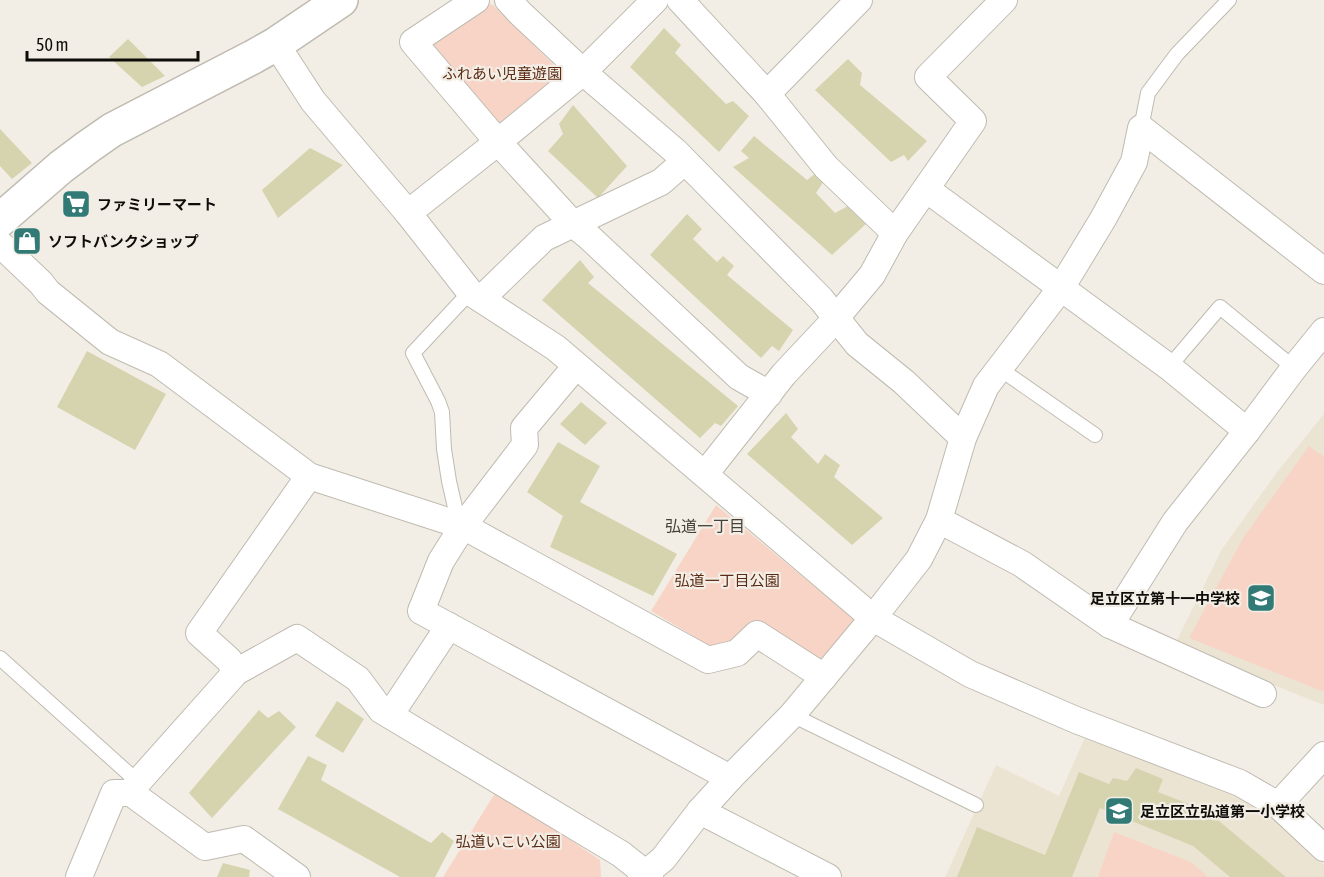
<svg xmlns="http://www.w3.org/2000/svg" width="1324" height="877" viewBox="0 0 1324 877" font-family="'Asap Condensed','Noto Sans JP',sans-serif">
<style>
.built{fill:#ece4d3}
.green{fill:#f8d4c6}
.building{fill:#d5d4af}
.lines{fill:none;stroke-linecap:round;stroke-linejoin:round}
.lane-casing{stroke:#bfbbb1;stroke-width:16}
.street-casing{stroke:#bfbbb1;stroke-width:28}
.secondary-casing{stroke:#bfbbb1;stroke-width:36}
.lane{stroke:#fff;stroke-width:14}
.street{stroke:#fff;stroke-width:26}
.secondary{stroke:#fff;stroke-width:33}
.labels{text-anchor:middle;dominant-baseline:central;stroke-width:4.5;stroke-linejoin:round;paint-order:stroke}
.park-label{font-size:15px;fill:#5b2b15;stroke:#f3eee5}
.poi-label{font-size:15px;font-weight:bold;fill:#0f0d0a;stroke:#f3eee5;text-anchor:start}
.neighbourhood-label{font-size:16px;fill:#454139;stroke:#f3eee5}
</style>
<rect width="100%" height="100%" fill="#f3eee5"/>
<g class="built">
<path d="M1324 414V705L1174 646 1222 549 1277 472Z"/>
<path d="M1086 735 1239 793 1293 834 1324 864V877H945L996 765 1059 796Z"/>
</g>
<g class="green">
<path d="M483 3 493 5 566 77 504 127 494 128 427 50 432 39Z"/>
<path d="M1309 446 1324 457V692L1189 638 1243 538Z"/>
<path d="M716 505 855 620 820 664 754 621 732 644 712 647 651 611Z"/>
<path d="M497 790 600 860 601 877H443Z"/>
<path d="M1114 832 1191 862 1208 877H1098Z"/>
</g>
<g class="building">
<path d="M664 28 681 45 675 53 726 104 733 101 749 116 719 152 630 67Z"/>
<path d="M128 39 165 76 142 87 109 57Z"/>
<path d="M848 59 862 73 860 85 927 141 908 161 904 155 891 162 815 90Z"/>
<path d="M573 105 627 166 598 198 548 151 563 134 559 124Z"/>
<path d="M0 129 32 163 12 179 0 166Z"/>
<path d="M754 136 807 180 816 173 824 181 816 193 835 213 848 206 866 224 832 255 733 167 749 158 741 151Z"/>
<path d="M310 148 343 165 278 218 262 190Z"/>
<path d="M687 214 702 229 693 239 717 262 723 256 734 266 727 275 793 330 779 351 772 346 761 358 650 255Z"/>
<path d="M580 260 594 277 588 283 738 406 721 426 715 423 700 438 542 300Z"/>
<path d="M87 351 166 394 135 450 57 407Z"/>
<path d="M581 402 607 423 585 445 560 424Z"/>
<path d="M786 413 798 429 791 437 818 464 825 454 840 465 834 477 883 518 852 545 747 454Z"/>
<path d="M558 442 600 466 580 502 677 554 653 596 550 547 563 516 527 492Z"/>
<path d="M337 701 364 719 343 753 315 736Z"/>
<path d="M259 710 268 718 279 711 296 727 212 818 189 793Z"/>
<path d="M308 756 327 765 321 780 431 843 442 832 454 841 435 877H400L278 809Z"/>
<path d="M1136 768 1163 779 1158 792 1207 811 1286 877H1230L1193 846 1100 808 1072 877H957L977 827 1045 855 1079 772 1109 784 1113 778 1127 781Z"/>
<path d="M223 863 250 870 249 877H217Z"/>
</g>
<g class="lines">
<g class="lane-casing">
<g id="lane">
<path d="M1141 128 1148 93 1177 54 1229 0"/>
<path d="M1169 367 1220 307 1294 368"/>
<path d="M1000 369 1095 435"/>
<path d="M459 525 449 481 444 449 442 412 438 401 413 353 470 292"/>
<path d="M0 658 138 782"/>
<path d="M792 715 976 805"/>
</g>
</g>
<g class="street-casing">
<g id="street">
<path d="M476 0 413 42 498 142 573 224 589 237 739 377 769 394"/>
<path d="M508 0 520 13 583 72 675 151 821 299 857 344 904 382 963 438"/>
<path d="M680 0 767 94 826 167 895 233"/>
<path d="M276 44 313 101 408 213 470 292 556 348 873 618 970 674 1076 720 1240 783 1278 805 1324 848"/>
<path d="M767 94 859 0"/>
<path d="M926 189 1169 367 1247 431"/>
<path d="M408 213 498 142 583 72 655 0"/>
<path d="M0 244 41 283 48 292 110 342 159 364 309 476 463 526 708 660 737 653 757 634 824 677"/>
<path d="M481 299 544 238 661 182 684 162"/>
<path d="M576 366 524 428 525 445 463 526 441 561 421 611 730 778"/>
<path d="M705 474 784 374 830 325 872 275 895 233 973 121 928 77 1004 0"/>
<path d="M939 520 1022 564 1110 625 1263 694"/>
<path d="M1110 625 1175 522 1247 431 1294 368 1324 331"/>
<path d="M236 672 229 660 199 633 309 476"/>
<path d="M390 715 449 626"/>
<path d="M131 793 205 847 244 839 297 877"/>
<path d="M1278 805 1324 755"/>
<path d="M700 811 828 877"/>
<path d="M79 877 114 793H131L138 782 236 672 297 638 358 679 381 710 621 854 650 877"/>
<path d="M641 877 663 859 700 811 730 778 792 715 873 618 919 559 939 520 963 438 986 386 1061 288 1103 219 1134 162 1141 128 1324 271"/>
</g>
</g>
<g class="secondary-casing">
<path id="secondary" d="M0 220 61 167 89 146 112 130 253 57 276 44 341 0"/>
</g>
<use href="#lane" class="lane"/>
<use href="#street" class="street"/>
<use href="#secondary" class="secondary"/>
</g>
<defs>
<g id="supermarket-square" transform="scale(1.5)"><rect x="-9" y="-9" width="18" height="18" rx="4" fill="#317a75" stroke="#f3eee5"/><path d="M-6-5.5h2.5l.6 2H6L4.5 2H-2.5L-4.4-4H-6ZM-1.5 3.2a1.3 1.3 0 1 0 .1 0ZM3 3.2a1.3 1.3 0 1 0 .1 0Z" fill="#fff"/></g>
<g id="shop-square" transform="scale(1.5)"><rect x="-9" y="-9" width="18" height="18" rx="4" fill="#317a75" stroke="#f3eee5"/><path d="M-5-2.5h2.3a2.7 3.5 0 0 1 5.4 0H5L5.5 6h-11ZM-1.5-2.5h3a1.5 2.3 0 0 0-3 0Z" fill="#fff"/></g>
<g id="school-square" transform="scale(1.5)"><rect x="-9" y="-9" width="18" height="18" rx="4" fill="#317a75" stroke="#f3eee5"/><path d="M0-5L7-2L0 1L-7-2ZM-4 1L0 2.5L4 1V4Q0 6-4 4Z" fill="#fff"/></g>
</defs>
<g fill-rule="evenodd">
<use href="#supermarket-square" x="76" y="204"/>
<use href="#shop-square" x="27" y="241"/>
<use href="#school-square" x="1261" y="598"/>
<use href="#school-square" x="1119" y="811"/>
</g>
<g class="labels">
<g class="park-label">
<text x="502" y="73">ふれあい児童遊園</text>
<text x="727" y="580">弘道一丁目公園</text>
<text x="508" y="841">弘道いこい公園</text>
</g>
<g class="poi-label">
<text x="97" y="204">ファミリーマート</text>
<text x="48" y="241">ソフトバンクショップ</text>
<text x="1240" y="598" text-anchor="end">足立区立第十一中学校</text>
<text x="1140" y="811">足立区立弘道第一小学校</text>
</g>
<g class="neighbourhood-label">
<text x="705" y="526">弘道一丁目</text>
</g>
</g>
<path d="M27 51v9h171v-9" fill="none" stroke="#0f0d0a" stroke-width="3"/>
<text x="36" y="51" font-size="18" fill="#0f0d0a" stroke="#f3eee5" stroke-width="4.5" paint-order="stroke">50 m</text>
</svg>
